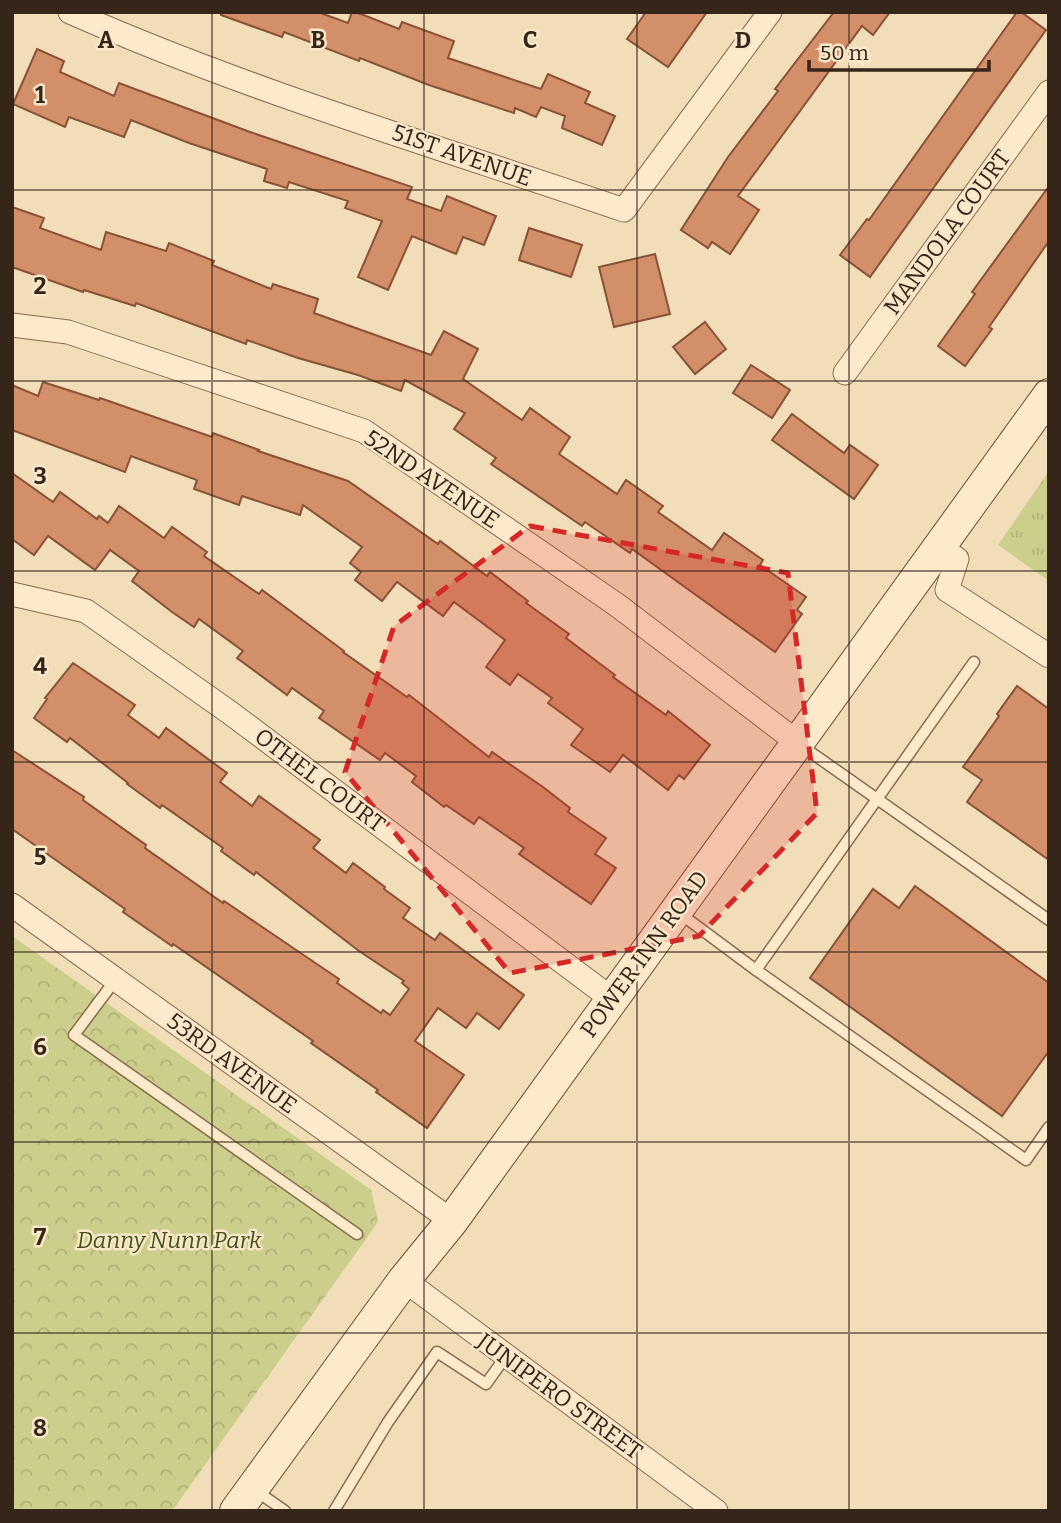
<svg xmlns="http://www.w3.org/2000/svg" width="1061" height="1523" viewBox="0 0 1061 1523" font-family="Bitter,serif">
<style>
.grass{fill:url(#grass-tufts)}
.park{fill:url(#park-crowns)}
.building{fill:#d38f6a;stroke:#895236;stroke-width:2}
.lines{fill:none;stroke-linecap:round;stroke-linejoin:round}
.service-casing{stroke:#886c52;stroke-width:13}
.minor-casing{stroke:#886c52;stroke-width:25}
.secondary-casing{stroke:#6a4d36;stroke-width:34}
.service{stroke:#fceacb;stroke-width:10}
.minor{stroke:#fceacb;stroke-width:23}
.secondary{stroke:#fceacb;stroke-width:32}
.marked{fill:#d62828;fill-opacity:0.2;stroke:#d62828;stroke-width:5;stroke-dasharray:14 9;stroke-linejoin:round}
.grid{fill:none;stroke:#362519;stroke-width:2;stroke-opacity:0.55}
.labels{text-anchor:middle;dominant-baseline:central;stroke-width:5;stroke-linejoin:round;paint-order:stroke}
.street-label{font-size:23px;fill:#362519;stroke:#f8e7c8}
.park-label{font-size:23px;font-style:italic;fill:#49541d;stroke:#f8e7c8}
.grid-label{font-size:23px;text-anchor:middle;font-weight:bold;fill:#362519;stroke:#f8e7c8;stroke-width:5;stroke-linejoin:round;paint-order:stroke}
</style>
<defs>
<pattern id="grass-tufts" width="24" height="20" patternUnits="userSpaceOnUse" patternTransform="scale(1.75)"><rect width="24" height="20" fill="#cccf8c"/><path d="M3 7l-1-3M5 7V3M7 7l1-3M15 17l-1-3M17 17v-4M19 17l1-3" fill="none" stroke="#b0b278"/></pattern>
<pattern id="park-crowns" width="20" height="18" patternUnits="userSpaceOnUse" patternTransform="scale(1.75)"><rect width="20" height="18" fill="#cccf8c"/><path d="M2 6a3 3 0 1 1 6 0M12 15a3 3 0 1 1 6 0" fill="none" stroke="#b0b278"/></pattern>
</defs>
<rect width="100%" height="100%" fill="#f1ddb8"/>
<path class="grass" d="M1049 471V581L998 545Z"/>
<path class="park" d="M12 936 371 1190 378 1222 172 1511H12Z"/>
<g class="building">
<path d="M221 12H318L348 23 352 12H356L399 29 402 22 454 41 448 58 541 89 548 74 590 92 585 103 615 116 602 145 562 128 565 116 541 107 536 117 515 108 514 113 429 85 360 58 359 61 284 32 282 37 221 15Z"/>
<path d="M646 12H707L668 67 627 39Z"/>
<path d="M834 12H890L873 35 862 26 738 196 759 210 730 254 712 242 708 248 681 230 728 157 778 91 775 89Z"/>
<path d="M1017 12H1021L1046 30 870 277 840 255 867 219 869 220Z"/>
<path d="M37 49 64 61 60 72 114 96 119 83 250 132 412 187 407 199 441 211 447 196 496 216 484 245 463 237 456 254 412 236 388 290 358 277 382 221 345 208 348 201 289 182 287 188 264 181 267 169 189 143 131 120 124 137 69 117 65 127 13 104Z"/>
<path d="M1049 186V241L989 327 992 329 965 366 938 346 975 294 972 292Z"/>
<path d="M12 207 44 218 40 228 101 250 106 232 166 251 169 243 214 261 212 265 271 289 273 284 318 299 314 313 431 355 444 331 478 349 463 379 522 420 530 408 570 437 559 454 617 494 626 480 663 506 658 512 712 550 724 533 763 560 760 565 806 597 797 610 802 614 775 652 632 549 630 553 585 522 582 526 491 464 496 458 454 429 465 413 405 380 401 391 358 375 298 358 247 340 246 344 136 303 135 306 84 290 83 292 12 267Z"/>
<path d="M529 228 582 245 571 277 519 260Z"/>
<path d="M655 254 670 314 614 327 599 267Z"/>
<path d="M705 322 726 349 695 374 673 347Z"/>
<path d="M751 365 790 390 772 418 733 393Z"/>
<path d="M43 382 99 400 100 398 212 437 213 433 259 450 258 451 348 481 438 544 440 541 487 576 490 572 528 601 526 603 569 634 566 638 615 675 613 677 666 715 668 711 710 745 684 779 679 775 668 790 623 755 610 772 571 745 583 729 548 703 552 698 518 674 510 685 486 667 505 640 454 602 443 616 397 582 382 601 355 580 361 572 350 563 362 547 303 505 300 515 242 496 239 505 194 489 197 480 131 456 125 472 12 430V385L38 396Z"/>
<path d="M792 414 844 453 850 445 878 465 854 499 772 440Z"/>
<path d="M12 473 53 502 60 492 97 519 99 516 108 523 119 506 164 538 172 527 207 552 204 556 259 594 262 590 344 651 343 652 407 697 409 695 489 757 492 752 543 787 570 808 568 812 606 838 595 854 616 868 591 904 519 854 524 848 479 817 474 824 446 805 444 807 412 782 416 776 385 753 380 760 319 718 324 711 292 688 287 695 237 658 243 651 199 619 194 627 172 612 132 581 139 571 110 550 95 570 48 536 34 555 12 539Z"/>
<path d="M73 663 135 705 128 715 159 738 166 728 227 773 220 782 252 806 259 796 320 840 313 848 346 873 353 863 385 887 384 889 410 908 403 918 435 940 440 933 524 995 499 1029 477 1013 466 1028 438 1008 415 1041 464 1075 427 1128 376 1092 378 1090 311 1043 313 1041 173 944 172 946 123 912 125 909 12 829V750L84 797 83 800 146 845 145 848 223 903 224 901 339 979 337 983 381 1013 383 1010 390 1015 409 989 402 983 404 981 359 951 256 872 254 875 221 851 223 848 162 805 160 808 127 784 128 783 70 738 67 742 34 718 47 699 45 698Z"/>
<path d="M1017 686 1049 709V860L967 802 982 780 963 767 999 716 997 714Z"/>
<path d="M915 886 1049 983V1051L1002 1116 810 978 873 889 899 908Z"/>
</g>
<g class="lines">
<g class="service-casing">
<g id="service">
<path d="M799 744 1049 920"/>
<path d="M678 912 756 970 974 662"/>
<path d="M756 970 1026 1160 1049 1127"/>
<path d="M116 979 74 1035 357 1234"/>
<path d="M255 1490 285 1511"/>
<path d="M334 1511 388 1422 437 1352 486 1384 506 1356"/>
</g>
</g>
<g class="minor-casing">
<g id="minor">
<path d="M70 12C249 91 439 147 624 210L770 12"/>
<path d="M12 325 68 332 364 431 617 605 797 742"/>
<path d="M845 373 1049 92"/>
<path d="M939 546 957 559 947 590 1049 656"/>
<path d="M12 594 86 611 229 712 612 999"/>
<path d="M12 905 452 1221"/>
<path d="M404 1280 716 1511"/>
</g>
</g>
<g class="secondary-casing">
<path id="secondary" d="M236 1511 404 1280 452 1221 1049 395"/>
</g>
<use href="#service" class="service"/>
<use href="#minor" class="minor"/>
<use href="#secondary" class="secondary"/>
</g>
<path class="marked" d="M530 526 788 573 817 813 699 936 510 973 345 772 394 626Z"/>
<path class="grid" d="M212 12V1511M424 12V1511M637 12V1511M849 12V1511M12 190H1049M12 381H1049M12 571H1049M12 762H1049M12 952H1049M12 1142H1049M12 1333H1049"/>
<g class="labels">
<g class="street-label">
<text transform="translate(462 155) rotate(19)">51ST AVENUE</text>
<text transform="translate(947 232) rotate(-54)">MANDOLA COURT</text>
<text transform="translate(432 479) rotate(34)">52ND AVENUE</text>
<text transform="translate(320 780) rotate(37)">OTHEL COURT</text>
<text transform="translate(644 954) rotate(-54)">POWER INN ROAD</text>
<text transform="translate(232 1063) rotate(36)">53RD AVENUE</text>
<text transform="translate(560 1396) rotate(36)">JUNIPERO STREET</text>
</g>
<g class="park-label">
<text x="169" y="1240">Danny Nunn Park</text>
</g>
</g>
<g class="grid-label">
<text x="106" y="48">A</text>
<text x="318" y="48">B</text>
<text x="530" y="48">C</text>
<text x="743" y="48">D</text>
<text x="40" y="103">1</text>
<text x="40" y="294">2</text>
<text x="40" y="484">3</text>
<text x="40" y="674">4</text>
<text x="40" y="865">5</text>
<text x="40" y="1055">6</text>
<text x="40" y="1245">7</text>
<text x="40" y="1436">8</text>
</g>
<rect width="1061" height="1523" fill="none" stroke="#362519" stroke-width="28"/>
<path d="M809 60v10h180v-10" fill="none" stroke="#362519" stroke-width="3.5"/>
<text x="820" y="60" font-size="21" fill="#362519" stroke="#f8e7c8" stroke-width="5" paint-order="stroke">50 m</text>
</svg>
